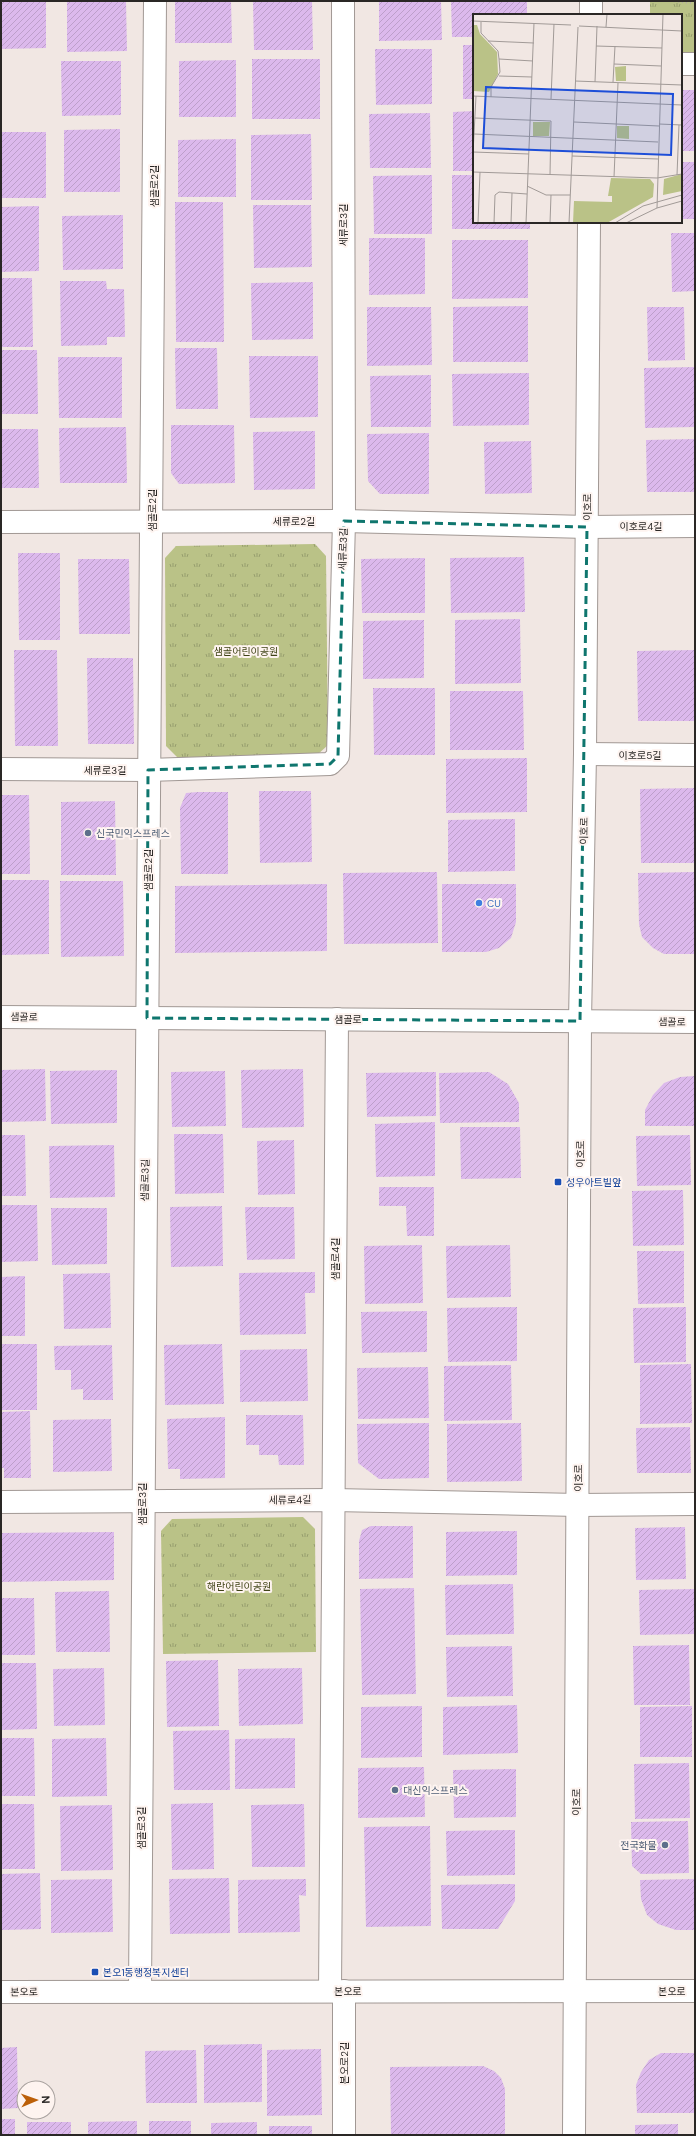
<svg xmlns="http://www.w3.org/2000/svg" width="696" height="2136" viewBox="0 0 696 2136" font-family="'DM Sans','Noto Sans KR',sans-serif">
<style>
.park{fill:url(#park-tufts)}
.building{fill:url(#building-hatch)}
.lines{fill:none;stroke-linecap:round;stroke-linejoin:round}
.street-casing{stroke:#a19894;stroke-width:24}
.secondary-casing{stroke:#a19894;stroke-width:24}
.path{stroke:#b2aaa7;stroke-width:2.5;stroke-dasharray:1 3;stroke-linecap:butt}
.street{stroke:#fff;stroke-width:22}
.secondary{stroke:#fff;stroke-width:22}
.marked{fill:none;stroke:#0f766e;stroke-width:3;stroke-dasharray:8 5;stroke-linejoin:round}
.service-dot{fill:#5c6f8a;stroke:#fef4f0;stroke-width:1.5}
.shop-dot{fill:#3f7fe0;stroke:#fef4f0;stroke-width:1.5}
.transit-dot{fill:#1a4fb4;stroke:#fef4f0;stroke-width:1.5}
.labels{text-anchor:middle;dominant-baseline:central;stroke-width:4;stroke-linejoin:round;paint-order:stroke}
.street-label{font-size:10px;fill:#2a2725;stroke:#fef4f0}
.park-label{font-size:10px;fill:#404417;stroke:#fef4f0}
.service-label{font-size:10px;fill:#4e5e75;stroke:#fef4f0;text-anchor:start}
.shop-label{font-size:10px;fill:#366cbe;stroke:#fef4f0;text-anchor:start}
.transit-label{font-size:10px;fill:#164399;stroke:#fef4f0;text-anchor:start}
.inset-road{fill:none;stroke:#a19a97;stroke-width:1}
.view{fill:#1d4ed8;fill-opacity:0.15;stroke:#1d4ed8;stroke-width:2}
.inset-edge{fill:none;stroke:#2a2725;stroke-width:2}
</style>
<defs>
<pattern id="park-tufts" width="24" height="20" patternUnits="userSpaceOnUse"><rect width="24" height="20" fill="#bac287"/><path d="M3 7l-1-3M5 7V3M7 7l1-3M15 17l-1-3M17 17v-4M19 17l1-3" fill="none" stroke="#979e6e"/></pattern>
<pattern id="building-hatch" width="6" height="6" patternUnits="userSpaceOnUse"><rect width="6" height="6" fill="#dcb9ec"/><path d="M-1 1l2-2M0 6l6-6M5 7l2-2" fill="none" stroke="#bd9fca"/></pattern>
</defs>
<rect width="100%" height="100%" fill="#f1e7e3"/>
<g class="park">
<path d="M650 1H695V64L681 57V15H650Z"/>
<path d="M315 544 326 556 328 745 316 756 178 758 166 746 165 558 176 546Z"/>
<path d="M303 1517 315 1529 316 1652 163 1654 161 1531 172 1519Z"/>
</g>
<g class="building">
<path d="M1 1H46V48L1 49Z"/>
<path d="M67 1H126L127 51 67 52Z"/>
<path d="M175 1H231L232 43H175Z"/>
<path d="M253 1H312L313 50H254Z"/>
<path d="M379 1H441L442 40 379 41Z"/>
<path d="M451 1H527V15H474V37H452Z"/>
<rect x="463" y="45" width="11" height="54"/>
<path d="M375 49H432V104L376 105Z"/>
<rect x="252" y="59" width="68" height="60"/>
<path d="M236 60V117H179V61Z"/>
<path d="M61 61H121V115L62 116Z"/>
<rect x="681" y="90" width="14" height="61"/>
<path d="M474 111V171H453V112Z"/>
<path d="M430 113 431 168H370L369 114Z"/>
<path d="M120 129V192H64V130Z"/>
<rect x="1" y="132" width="45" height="66"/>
<path d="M311 134 312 200H251V135Z"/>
<path d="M236 139V197H178V140Z"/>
<rect x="681" y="162" width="14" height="57"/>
<path d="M432 175V234H374L373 176Z"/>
<path d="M452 175H474V222H530V229H452Z"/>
<path d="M175 202H223L224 342H176Z"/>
<path d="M253 205H311L312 267 254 268Z"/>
<path d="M39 206V271L1 272V207Z"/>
<path d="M123 215V269L63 270 62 216Z"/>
<path d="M671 233H695V291L672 292Z"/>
<path d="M369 238H425V294L369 295Z"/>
<path d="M452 240H528V298L452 299Z"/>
<path d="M1 278H32L33 347H1Z"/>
<path d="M60 281H106L107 289H124L125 337H107V345L61 346Z"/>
<path d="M313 282V339L252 340 251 283Z"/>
<path d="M528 306V362H453V307Z"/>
<path d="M367 307H431L432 365 367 366Z"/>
<path d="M647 307H684L685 360 648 361Z"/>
<path d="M175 348H217L218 409H176Z"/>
<path d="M1 350H37L38 414H1Z"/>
<path d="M249 356H318V417L250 418Z"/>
<path d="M58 357H122V418H59Z"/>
<path d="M695 367V427L645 428 644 368Z"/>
<path d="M529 373V425L453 426 452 374Z"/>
<path d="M431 375V427H371L370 376Z"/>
<path d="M171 425H234L235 483 179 484 171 473Z"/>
<path d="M126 427 127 483H60L59 428Z"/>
<path d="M1 429H38L39 488H1Z"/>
<path d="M315 431V489L254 490 253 432Z"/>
<path d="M429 433V494H380L368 481 367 434Z"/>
<path d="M695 439V492H647L646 440Z"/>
<path d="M531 441 532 493 485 494 484 442Z"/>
<path d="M18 553H60V640H19Z"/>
<path d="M524 557 525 612 451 613 450 558Z"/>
<path d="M425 558V613H362L361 559Z"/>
<path d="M78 559H129L130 634H79Z"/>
<path d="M520 619 521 683 455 684V620Z"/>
<path d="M424 620V678L363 679V621Z"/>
<path d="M14 650H57L58 746H15Z"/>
<path d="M695 650V721H638L637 651Z"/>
<path d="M87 658H133L134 744H88Z"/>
<path d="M373 688H435V755H374Z"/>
<path d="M450 691H523L524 750H450Z"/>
<path d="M527 758V812L446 813V759Z"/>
<path d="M695 788V863H641L640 789Z"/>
<path d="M259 791H311L312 862 260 863Z"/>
<path d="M198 792H228V874H181L180 808 186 793Z"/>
<path d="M1 795H29L30 874H1Z"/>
<path d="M115 801 116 875H61V802Z"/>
<path d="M515 819V871L448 872V820Z"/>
<path d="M437 872 438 943 344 944 343 873Z"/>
<path d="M695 872V954H664L653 948 642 937 639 924 638 873Z"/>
<path d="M1 880H49V954L1 955Z"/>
<path d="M60 881H123L124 956 61 957Z"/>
<path d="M327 884V951L175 953V886Z"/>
<path d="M442 884H516V922L511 938 499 948 486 952H442Z"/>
<path d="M45 1069 46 1121 1 1122V1070Z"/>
<path d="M303 1069 304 1127 242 1128 241 1070Z"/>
<path d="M117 1070V1123L51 1124 50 1071Z"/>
<path d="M225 1071 226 1126 172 1127 171 1072Z"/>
<path d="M436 1072V1116L367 1117 366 1073Z"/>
<path d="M489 1072 508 1084 519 1103V1122L440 1123 439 1073Z"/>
<path d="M695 1076V1126H645V1110L653 1095 664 1083 680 1077Z"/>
<path d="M435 1122V1176L376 1177 375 1124Z"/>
<path d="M460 1127H520L521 1178 461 1179Z"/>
<path d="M174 1134H223L224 1193 175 1194Z"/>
<path d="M1 1135H25L26 1196H1Z"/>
<path d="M690 1135 691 1185 637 1186 636 1136Z"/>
<path d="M294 1140 295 1194 258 1195 257 1141Z"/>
<path d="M114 1145 115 1197 50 1198 49 1146Z"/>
<path d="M379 1187H434V1236H407L406 1206H379Z"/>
<path d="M683 1190 684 1245 633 1246 632 1191Z"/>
<path d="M1 1205H37L38 1261 1 1262Z"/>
<path d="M222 1206 223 1266 171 1267 170 1207Z"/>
<path d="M245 1207H294L295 1259 247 1260Z"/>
<path d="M51 1208H107V1264L52 1265Z"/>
<path d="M422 1245 423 1303 365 1304 364 1246Z"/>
<path d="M510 1245 511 1297 447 1298 446 1246Z"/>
<path d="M637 1251H684V1303L638 1304Z"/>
<path d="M315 1272V1293H305L306 1334 240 1335 239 1273Z"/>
<path d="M110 1273 111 1328 64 1329 63 1274Z"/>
<path d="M25 1276V1336H1V1277Z"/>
<path d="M517 1307V1361L448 1362 447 1308Z"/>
<path d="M686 1307V1362L634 1363 633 1308Z"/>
<path d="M427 1311V1352L362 1353 361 1312Z"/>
<rect x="1" y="1344" width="36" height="66"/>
<path d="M222 1344 224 1404 165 1405 164 1345Z"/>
<path d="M112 1345 113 1400H83V1389L71 1390V1370H55L54 1346Z"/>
<path d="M307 1349 308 1401 240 1402V1350Z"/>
<path d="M691 1364 692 1423 640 1424V1365Z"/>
<path d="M511 1365 512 1420 444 1421V1366Z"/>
<path d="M428 1367 429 1418 358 1419 357 1368Z"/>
<path d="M30 1411 31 1478H4V1468H1V1412Z"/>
<path d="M246 1415H303L304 1465H279L278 1455H259V1445H246Z"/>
<path d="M225 1417V1478L180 1479V1469H168L167 1419Z"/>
<path d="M111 1419 112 1471 53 1472V1420Z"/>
<path d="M429 1423V1478L379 1479 358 1463 357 1424Z"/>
<path d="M521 1423 522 1481 447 1482V1424Z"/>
<path d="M690 1427 691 1473H637L636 1428Z"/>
<path d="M371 1526H413V1578L359 1579V1541L362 1530Z"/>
<path d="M685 1527 686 1579 636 1580 635 1528Z"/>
<path d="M517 1531V1575L446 1576V1532Z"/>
<path d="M114 1532V1580L1 1582V1533Z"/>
<path d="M513 1584 514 1634 446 1635 445 1585Z"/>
<path d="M414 1588 416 1694 362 1695 360 1589Z"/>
<path d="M695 1589V1634L640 1635 639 1590Z"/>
<path d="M109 1591 110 1652H56L55 1592Z"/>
<path d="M1 1598H34L35 1655H1Z"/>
<path d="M689 1645 690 1705H634L633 1646Z"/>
<path d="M512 1646 513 1696 447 1697 446 1647Z"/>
<path d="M218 1660 219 1726 167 1727 166 1661Z"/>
<path d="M1 1663H36L37 1729 1 1730Z"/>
<path d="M104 1668 105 1725 54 1726 53 1669Z"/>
<path d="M302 1668 303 1724 239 1726 238 1669Z"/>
<path d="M517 1705 518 1753 443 1755V1707Z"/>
<path d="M422 1706V1757L361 1758V1707Z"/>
<path d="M692 1706V1757H640V1707Z"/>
<path d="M229 1730 230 1790H174L173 1731Z"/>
<path d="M1 1738H34L35 1796H1Z"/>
<path d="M106 1738 107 1796 52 1797V1739Z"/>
<path d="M295 1738V1788L235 1789V1739Z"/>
<path d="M689 1763 690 1818 635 1819 634 1764Z"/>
<path d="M424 1767 425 1817 358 1818V1768Z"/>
<path d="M516 1769V1817L454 1818 453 1770Z"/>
<path d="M213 1803 214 1869 172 1870 171 1804Z"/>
<path d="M1 1804H34L35 1869H1Z"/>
<path d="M304 1804 305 1867H252L251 1805Z"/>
<path d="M112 1805 113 1870 61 1871 60 1806Z"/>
<path d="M688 1821 689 1873 641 1874 632 1866 631 1822Z"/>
<path d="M430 1826 431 1926 366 1927 364 1827Z"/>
<path d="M515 1830V1875L447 1876 446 1831Z"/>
<path d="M40 1873 41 1929 1 1930V1874Z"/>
<path d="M229 1878 230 1933 170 1934 169 1879Z"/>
<path d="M112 1879 113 1932 51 1933V1880Z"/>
<path d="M306 1879V1896L299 1895 300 1932 238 1933V1880Z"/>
<path d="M695 1879V1930H676L658 1924 647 1915 641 1899 640 1880Z"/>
<path d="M515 1884V1901L498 1929H442L441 1885Z"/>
<path d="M262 2044V2102L204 2103V2045Z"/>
<path d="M17 2047 18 2108 1 2109V2048Z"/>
<path d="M321 2049 322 2115 267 2116V2050Z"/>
<path d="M196 2050 197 2103H146L145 2051Z"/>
<path d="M661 2053H695V2113H637L636 2085 641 2072 649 2060Z"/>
<path d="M483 2066 494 2071 501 2078 505 2089V2135H391L390 2067Z"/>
<rect x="1" y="2119" width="14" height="16"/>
<path d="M137 2121V2135H88V2122Z"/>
<rect x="149" y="2121" width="42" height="14"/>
<rect x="27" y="2122" width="44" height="13"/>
<path d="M257 2122V2135H211V2123Z"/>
<path d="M678 2124V2135H635V2125Z"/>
<rect x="269" y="2126" width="43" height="9"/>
</g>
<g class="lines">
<g class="street-casing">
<g id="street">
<path d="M681 64H695"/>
<path d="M1 522 344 521 587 527 695 526"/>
<path d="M585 754 695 755"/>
<path d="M1 769 148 770 330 764 338 756 344 521 343 1"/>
<path d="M1 1502 333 1500 578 1505 695 1504"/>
<path d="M140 1991 155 1"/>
<path d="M330 1991 337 1019"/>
<path d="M344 1991V2135"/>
</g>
</g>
<g class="secondary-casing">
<g id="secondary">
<path d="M591 15V1"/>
<path d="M1 1017 695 1022"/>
<path d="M1 1992 695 1991"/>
<path d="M574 2135 580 1021 585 754 589 222"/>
</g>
</g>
<path class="path" d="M674 1 695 3"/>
<use href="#street" class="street"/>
<use href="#secondary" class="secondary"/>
</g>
<path class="marked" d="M344 521 587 527 580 1021 147 1018 148 770 330 764 338 756Z"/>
<g class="service-dot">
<circle cx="88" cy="833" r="4"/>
<circle cx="395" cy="1790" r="4"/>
<circle cx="665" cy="1845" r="4"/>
</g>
<circle class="shop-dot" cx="479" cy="903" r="4"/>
<g class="transit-dot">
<rect x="554" y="1178" width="8" height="8" rx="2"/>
<rect x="91" y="1968" width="8" height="8" rx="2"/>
</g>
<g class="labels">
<g class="street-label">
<text transform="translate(154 186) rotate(-90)">샘골로2길</text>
<text transform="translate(343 225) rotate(-90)">세류로3길</text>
<text transform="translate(587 507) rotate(-90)">이호로</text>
<text transform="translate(152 510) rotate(-90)">샘골로2길</text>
<text x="294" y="521">세류로2길</text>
<text x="641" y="526">이호로4길</text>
<text transform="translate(343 549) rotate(-88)">세류로3길</text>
<text x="640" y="755">이호로5길</text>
<text x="105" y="770">세류로3길</text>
<text transform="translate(584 831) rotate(-89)">이호로</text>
<text transform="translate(148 870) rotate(-90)">샘골로2길</text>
<text transform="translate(24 1017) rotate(1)">샘골로</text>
<text x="348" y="1019">샘골로</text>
<text transform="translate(672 1022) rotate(1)">샘골로</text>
<text transform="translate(580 1154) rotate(-90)">이호로</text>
<text transform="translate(145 1180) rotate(-89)">샘골로3길</text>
<text transform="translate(335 1259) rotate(-90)">샘골로4길</text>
<text transform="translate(578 1478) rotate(-90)">이호로</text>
<text transform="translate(290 1500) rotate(-1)">세류로4길</text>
<text transform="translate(142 1504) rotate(-90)">샘골로3길</text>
<text transform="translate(576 1802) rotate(-90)">이호로</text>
<text transform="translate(141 1828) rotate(-90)">샘골로3길</text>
<text x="348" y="1991">본오로</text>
<text x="672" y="1991">본오로</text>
<text transform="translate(24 1992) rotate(-1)">본오로</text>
<text transform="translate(344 2063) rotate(-90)">본오로2길</text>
</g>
<g class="park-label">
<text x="246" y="651">샘골어린이공원</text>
<text x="239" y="1586">해란어린이공원</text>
</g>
<g class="service-label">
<text x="96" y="833">신국민익스프레스</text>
<text x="403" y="1790">대신익스프레스</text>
<text x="657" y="1845" text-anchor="end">전국화물</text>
</g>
<g class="shop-label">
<text x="487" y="903">CU</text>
</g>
<g class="transit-label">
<text x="566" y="1182">성우아트빌앞</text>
<text x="103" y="1972">본오1동행정복지센터</text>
</g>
</g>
<g transform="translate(473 14)">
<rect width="209" height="209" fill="#f1e7e3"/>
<path d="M0 11H4L7 20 24 38 25 60 16 78 0 77ZM153 52V67H143L142 53ZM60 108H77L76 122H60ZM144 112H156V125L144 124ZM209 160V177L190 181 191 165ZM138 164 177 165 181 170 180 183 134 209H100L101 187 139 188V182H135Z" fill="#bac287"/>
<path class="inset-road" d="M0 7 98 11M8 8V19L25 37 26 45 27 58 18 73V83M106 12 209 17M133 13 134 0M15 27 61 29M123 32 189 34M26 45 60 47M141 50 188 52M26 62 59 63M102 67 209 71M122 68 124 12M140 68 142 32M0 82 209 91M78 85 81 10M2 104 78 107 77 161M101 108 186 112M186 110 209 111M1 120 185 128M0 138 56 140M0 139 3 82M99 142 185 145M0 158 184 164 209 160M204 161 206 111M141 163 145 69M54 172 73 181H97M184 194 190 0M5 209 7 158M21 209 22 181 26 178 54 180M38 209 39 179M53 209 61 9M77 209 78 181M96 209 105 13M142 209 170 192 209 181M153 209 184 194 209 187"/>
<path class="view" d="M13 73 200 80 198 141 10 134Z"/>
<rect width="209" height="209" class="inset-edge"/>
</g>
<rect width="696" height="2136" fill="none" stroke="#2a2725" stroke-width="4"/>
<g transform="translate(36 2100) rotate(88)"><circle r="19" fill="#fef4f0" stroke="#a9a29f"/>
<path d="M0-3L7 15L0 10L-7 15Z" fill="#bc6009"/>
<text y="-6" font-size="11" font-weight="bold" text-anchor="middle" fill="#2a2725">N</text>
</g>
</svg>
